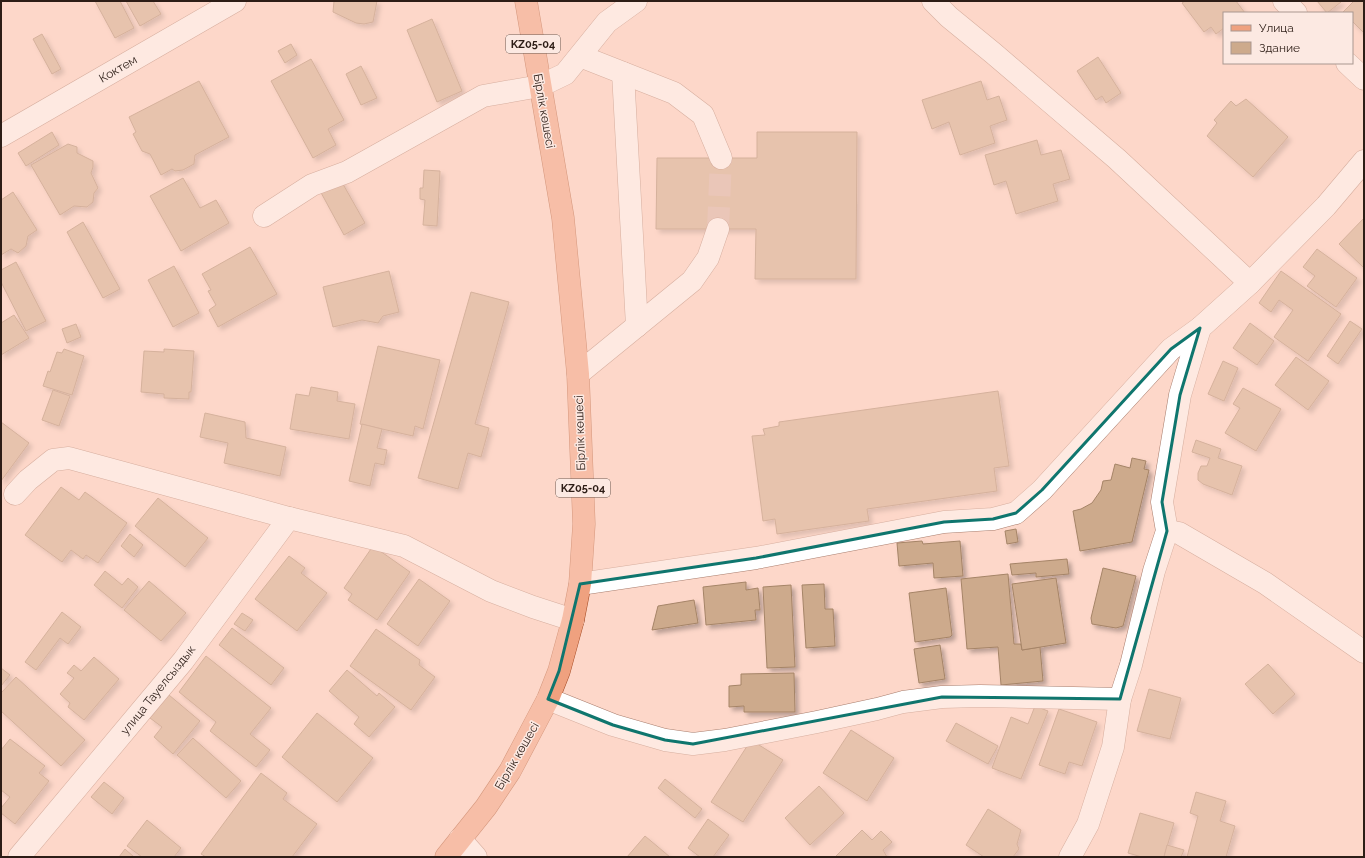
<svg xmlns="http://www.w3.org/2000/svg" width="1365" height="858" viewBox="0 0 1365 858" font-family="Raleway,sans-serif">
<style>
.building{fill:#cdaa8c;stroke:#a58467;filter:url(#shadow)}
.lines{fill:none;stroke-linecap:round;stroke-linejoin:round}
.minor-tunnel{stroke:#d3b2a5;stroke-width:22;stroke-dasharray:22 11;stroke-linecap:butt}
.minor-casing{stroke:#a97e6e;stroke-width:23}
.major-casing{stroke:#a44a23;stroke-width:23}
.minor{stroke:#fff;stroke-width:22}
.major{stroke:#efa17f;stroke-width:22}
.marked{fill:none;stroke:#0f766e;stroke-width:3;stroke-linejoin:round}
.labels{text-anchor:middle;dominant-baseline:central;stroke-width:3;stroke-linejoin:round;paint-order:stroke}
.shield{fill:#fce9e2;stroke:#6b5a53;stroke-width:1}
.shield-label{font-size:11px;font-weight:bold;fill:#2d1d16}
.street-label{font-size:12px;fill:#2d1d16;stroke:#fce9e2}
</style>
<defs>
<filter id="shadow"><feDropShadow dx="3.5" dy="3.5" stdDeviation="2" flood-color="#0004"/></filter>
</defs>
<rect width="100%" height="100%" fill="#fdd7c9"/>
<g class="building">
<path d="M95 1H120L134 28 115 38Z"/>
<path d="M126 1H153L161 14 140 26Z"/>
<path d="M334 1H377L373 22 364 24 356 23 333 12Z"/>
<path d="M1185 1H1236L1245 13H1224V28L1216 34 1211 27 1204 32 1182 3Z"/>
<path d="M1317 1H1341V2L1327 13Z"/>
<path d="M1354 1H1364V33L1352 21V13H1344L1343 12Z"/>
<path d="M432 19 462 91 437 102 407 30Z"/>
<path d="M42 34 61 69 52 74 33 39Z"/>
<path d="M291 44 297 55 285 63 278 51Z"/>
<path d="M1098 57 1121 93 1106 103 1102 96 1096 100 1077 71Z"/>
<path d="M311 59 344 120 328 129 336 145 313 158 271 81Z"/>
<path d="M361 66 377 98 361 105 346 74Z"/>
<path d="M199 81 229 137 195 155 194 164 183 170 175 171 172 169 161 175 150 154 142 151 133 134 136 132 129 117Z"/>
<path d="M981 81 987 100 999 96 1007 120 990 126 995 143 960 155 949 122 932 129 922 100Z"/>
<path d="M1246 99 1288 137 1253 177 1207 136 1217 123 1214 120 1231 101 1236 106Z"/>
<path d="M52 132 59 145 26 166 18 153Z"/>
<path d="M757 132H857L856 279H755L756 229H656L657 158H757Z"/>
<path d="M1037 140 1041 155 1061 150 1070 179 1053 184 1058 201 1016 214 1006 181 994 185 985 155Z"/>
<path d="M68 144 77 147V153L93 161V167L91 173 98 188 94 193 93 202 87 207 74 206 60 215 31 165Z"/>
<path d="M424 170 440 171 437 226 423 225 425 200 420 199V188H423Z"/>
<path d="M339 177 365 223 344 235 319 189Z"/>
<path d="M183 178 200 208 216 200 229 223 181 251 150 196Z"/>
<path d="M13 192 37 230 28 236 26 246 18 253 11 249 1 255V200Z"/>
<path d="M1364 218V268L1339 244Z"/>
<path d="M83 222 120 289 103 298 67 232Z"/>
<path d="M250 247 277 294 218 327 209 310 216 305 208 291 211 290 202 274Z"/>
<path d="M1317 249 1357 278 1336 307 1307 286 1315 276 1303 267Z"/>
<path d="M16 262 46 321 26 331 1 282V270Z"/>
<path d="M174 266 199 313 173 327 148 280Z"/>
<path d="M389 271 399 312 383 316 378 323 362 320 333 327 323 287Z"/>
<path d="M1281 271 1341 314 1308 361 1274 337 1293 310 1279 300 1271 312 1259 303Z"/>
<path d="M471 292 509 302 475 424 489 428 481 457 468 453 458 489 418 478Z"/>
<path d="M14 315 29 338 1 355V323Z"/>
<path d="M1350 321 1362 329 1338 364 1327 356Z"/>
<path d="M1250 323 1274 341 1257 365 1233 348Z"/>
<path d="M76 324 81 337 67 343 62 329Z"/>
<path d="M378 346 440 360 423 429 415 426 413 436 360 424Z"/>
<path d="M64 349 84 356 72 395 43 386 48 371 50 372 57 352 62 353Z"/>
<path d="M164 349 194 351 191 392H189V399L164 398V394L141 392 144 351 164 352Z"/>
<path d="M1296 357 1329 381 1308 410 1275 385Z"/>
<path d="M1223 361 1238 368 1224 401 1208 394Z"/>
<path d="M311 387 338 392 337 401 355 404 349 439 290 429 296 394 309 396Z"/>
<path d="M1243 388 1281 409 1256 451 1225 433 1240 408 1233 404Z"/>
<path d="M53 390 70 396 59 426 42 420Z"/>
<path d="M998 391 1009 466 994 468 997 491 867 509 869 521 777 534 775 519 763 521 752 436 765 435 763 429 779 426V422Z"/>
<path d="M205 413 245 422 246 438 286 447 280 476 224 463 228 443 200 437Z"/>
<path d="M1 422 29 443 1 481Z"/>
<path d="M362 424 382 429 377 448 387 450 384 465 375 463 370 486 349 481Z"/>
<path d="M1196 440 1221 449 1218 458 1242 466 1232 495 1203 484 1198 480V473L1201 466H1207L1210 458 1192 452Z"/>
<path d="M1132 458 1146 461 1144 469 1149 470 1132 542 1080 551 1073 511 1081 509 1092 503 1101 490 1103 481 1111 480 1115 464 1130 468Z"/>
<path d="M61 487 79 500 85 492 127 523 98 563 86 555 83 559 71 550 62 562 25 535Z"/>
<path d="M158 498 208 538 185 567 135 526Z"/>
<path d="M1016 529 1018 542 1007 544 1005 531Z"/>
<path d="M130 534 143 545 134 557 121 546Z"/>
<path d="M922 541 923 544 960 541 963 576 934 578 933 563 899 566 897 543Z"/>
<path d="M373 546 410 572 377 620 348 600 352 594 344 588Z"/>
<path d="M289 556 305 568 301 573 327 593 297 631 255 599Z"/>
<path d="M1067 559 1069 574 1036 577V573L1012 575 1010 564Z"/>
<path d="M1103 568 1136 576 1123 626 1116 628 1092 624 1091 618Z"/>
<path d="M105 571 122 585 128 578 138 587 122 608 94 585Z"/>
<path d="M1008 574 1014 644H1021L1022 650 1040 647 1043 681 1001 685 998 647 967 649 961 579Z"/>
<path d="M1056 578 1066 643 1022 650 1012 584Z"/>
<path d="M419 579 450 601 418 646 387 624Z"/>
<path d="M149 581 186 613 161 641 124 610Z"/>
<path d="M746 582V590L758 588 760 610H755L756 620 706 625 703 587Z"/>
<path d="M824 584 825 609H833L835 646 806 648 802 585Z"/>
<path d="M791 585 795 667 767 668 763 587Z"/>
<path d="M946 588 952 635 950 637 915 642 909 593Z"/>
<path d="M694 600 698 623 652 630 658 606Z"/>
<path d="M62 612 81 627 68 644 60 638 36 670 25 662Z"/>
<path d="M242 613 253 620 245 631 234 624Z"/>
<path d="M232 628 284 668 271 685 219 645Z"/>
<path d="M376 629 420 660 419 665 435 677 411 710 350 666Z"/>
<path d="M940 645 945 679 919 683 914 649Z"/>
<path d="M206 656 271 708 250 734 270 750 256 767 210 731 216 722 179 692Z"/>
<path d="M94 657 119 679 84 720 68 707 70 703 60 694 74 678 67 673 74 665 81 671Z"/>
<path d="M1268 664 1295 694 1273 714 1245 684Z"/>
<path d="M1 668 10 675 1 686Z"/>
<path d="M347 670 377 696 379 693 395 707 369 737 354 724 359 717 329 691Z"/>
<path d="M794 673 795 712H744V706L729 707V686L741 685V674Z"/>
<path d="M16 677 85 740 61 766 1 711V693Z"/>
<path d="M1149 689 1181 698 1170 739 1137 731Z"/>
<path d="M169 695 200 721 173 754 154 737 162 727 150 718Z"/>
<path d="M1035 706 1048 711 1021 779 992 768 1011 717 1028 724Z"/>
<path d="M1059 709 1097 722 1082 766 1069 762 1065 774 1039 765Z"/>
<path d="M317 713 373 758 337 802 282 757Z"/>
<path d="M956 723 998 746 988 764 946 741Z"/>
<path d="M851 730 894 758 867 801 823 773Z"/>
<path d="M193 738 241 781 226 798 177 755Z"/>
<path d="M10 739 45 766 39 773 49 781 15 824 1 813V808L10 797 1 790V750Z"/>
<path d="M751 740 783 760 743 822 711 802Z"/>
<path d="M261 773 287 793 283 799 317 824 292 857H206L201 854Z"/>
<path d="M665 779 702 809 695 818 658 788Z"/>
<path d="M104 782 124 798 112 814 91 797Z"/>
<path d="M819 786 844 813 810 845 785 818Z"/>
<path d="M1196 792 1226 801 1220 821 1235 826 1226 857H1187L1198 816 1190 813Z"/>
<path d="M988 809 1021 830 1017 844 1019 849 1013 857H984L966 845Z"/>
<path d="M1140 813 1174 823 1164 857H1142L1128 853Z"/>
<path d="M708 819 729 835 713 857H700L688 848Z"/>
<path d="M147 820 181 848 174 857H142L127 846Z"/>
<path d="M862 830 872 840 881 831 892 842 883 850 887 857H835Z"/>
<path d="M645 836 670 857H627Z"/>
<path d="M1167 845 1184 850 1181 857H1164Z"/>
<path d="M125 849 134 857H119Z"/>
</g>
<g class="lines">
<path class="minor-tunnel" d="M718 229 721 158"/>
<g class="minor-casing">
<g id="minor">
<path d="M933 1 949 17 993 53 1117 159 1250 283"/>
<path d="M1284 1 1296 13"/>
<path d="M580 56 674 93 703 115 721 158"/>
<path d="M1347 63 1364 79"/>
<path d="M623 73 637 326"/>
<path d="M1 136 235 1"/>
<path d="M264 216 312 185 347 172 483 96 540 86 565 74 607 22 636 1"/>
<path d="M578 374 692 281 708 258 718 229"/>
<path d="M15 494 28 480 53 460 69 458 289 518 404 546 491 591 533 607 573 620"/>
<path d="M1167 531 1179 533 1265 583 1364 652"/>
<path d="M580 584 756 558 944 522 993 519 1016 513 1042 490 1171 349 1200 328 1250 283 1326 206 1364 161"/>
<path d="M548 699 613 725 665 740 693 744 725 740 817 722 877 709 903 702 942 697 980 696 1120 699"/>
<path d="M460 839 476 857"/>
<path d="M19 857 183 661 289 518"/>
<path d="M1070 857 1088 824 1113 747 1120 699 1131 665 1154 571 1167 531 1162 502 1180 395 1200 328"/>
</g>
</g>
<g class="major-casing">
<path id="major" d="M446 857 486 807 510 771 548 699 559 671 573 620 580 584 584 524 578 374 563 218 526 1"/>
</g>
<use href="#minor" class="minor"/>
<use href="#major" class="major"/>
</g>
<path d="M0 0H1365V858H0ZM1200 328 1180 395 1162 502 1167 531 1120 699 942 697 693 744 665 740 613 725 548 699 559 671 580 584 756 558 944 522 993 519 1016 513 1042 490 1171 349Z" fill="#fdd7c9" fill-opacity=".55" fill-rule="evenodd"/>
<path class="marked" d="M1200 328 1180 395 1162 502 1167 531 1120 699 942 697 693 744 665 740 613 725 548 699 559 671 580 584 756 558 944 522 993 519 1016 513 1042 490 1171 349Z"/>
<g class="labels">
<g class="shield">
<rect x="506" y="35" width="54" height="18" rx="3"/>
<rect x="556" y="479" width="54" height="18" rx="3"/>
</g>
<g class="shield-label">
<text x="533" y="44">KZ05-04</text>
<text x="583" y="488">KZ05-04</text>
</g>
<g class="street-label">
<text transform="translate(118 69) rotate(-30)">Коктем</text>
<text transform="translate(544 111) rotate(80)">Бірлік көшесі</text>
<text transform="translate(580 433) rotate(-92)">Бірлік көшесі</text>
<text transform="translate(158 690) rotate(-51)">улица Тауелсыздык</text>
<text transform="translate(517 756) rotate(-60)">Бірлік көшесі</text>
</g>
</g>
<rect width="1365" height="858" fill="none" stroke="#2d1d16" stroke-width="4"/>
<rect x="1223" y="12" width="130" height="52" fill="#fce9e2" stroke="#a99790"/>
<rect x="1231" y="25" width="20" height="6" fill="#efa17f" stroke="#a99790"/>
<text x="1259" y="32" font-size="12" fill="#2d1d16">Улица</text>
<rect x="1231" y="42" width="20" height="12" fill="#cdaa8c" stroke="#a99790"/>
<text x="1259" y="52" font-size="12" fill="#2d1d16">Здание</text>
</svg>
